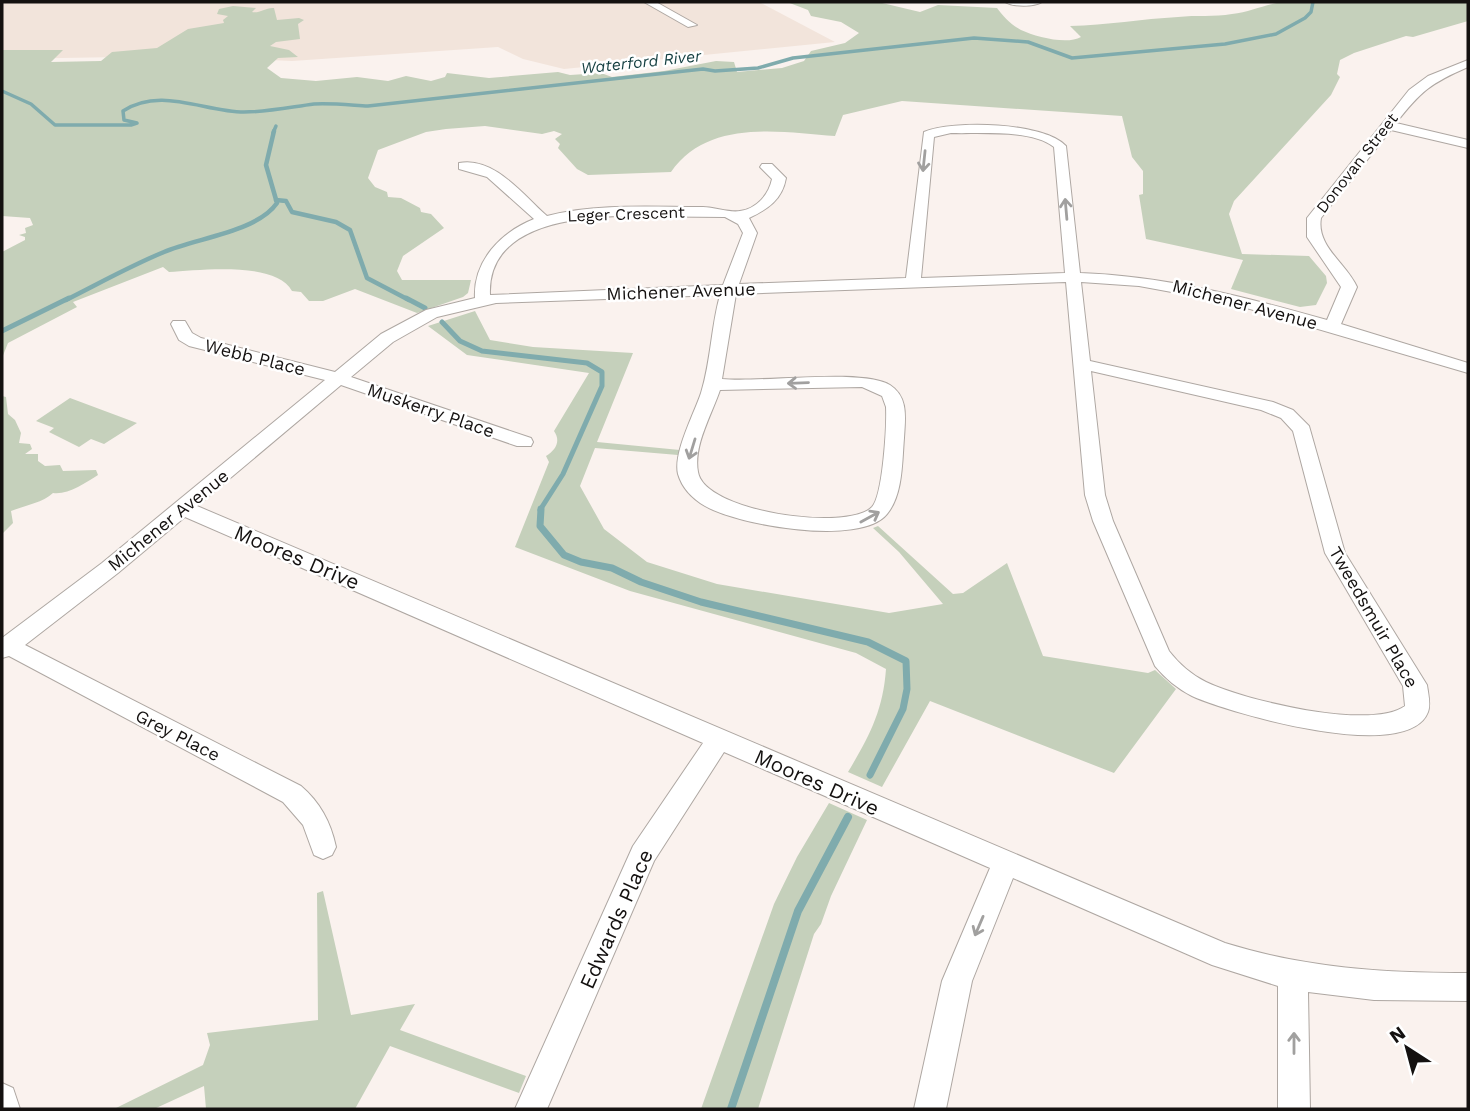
<svg xmlns="http://www.w3.org/2000/svg" width="1470" height="1111" viewBox="0 0 1470 1111" font-family="'Work Sans',sans-serif">
<style>
.built{fill:#f2e4db}
.green{fill:#c5d0bb}
.lines{fill:none;stroke-linecap:round;stroke-linejoin:round}
.stream-far4{stroke:#7fabad;stroke-width:3.5}
.stream-far3{stroke:#7fabad;stroke-width:4.5}
.stream-far2{stroke:#7fabad;stroke-width:5}
.stream-far1{stroke:#7fabad;stroke-width:7}
.stream{stroke:#7fabad;stroke-width:8}
.minor-casing{stroke:#aea7a2;stroke-width:2}
.minor{fill:#fff;fill-rule:evenodd}
.oneway{stroke:#a1a09f}
.labels{text-anchor:middle;dominant-baseline:central;stroke-width:5;stroke-linejoin:round;paint-order:stroke}
.far-water-label{font-size:16px;font-style:italic;fill:#143f41;stroke:#fff}
.far-street-label{font-size:16px;fill:#141110;stroke:#fff}
.street-label{font-size:18px;fill:#141110;stroke:#fff}
.near-street-label{font-size:21px;fill:#141110;stroke:#fff}
</style>
<rect width="100%" height="100%" fill="#faf2ee"/>
<path class="built" d="M2 2H759L835 42 564 69 523 59 498 47 292 61 181 56 2 59Z"/>
<g class="green">
<path d="M787 2H878L920 12 938 5 997 8C1003 16 1011 25 1021 30 1036 37 1067 45 1081 37L1070 26C1107 25 1142 19 1178 17 1196 15 1214 17 1232 14 1251 12 1266 4 1283 2H1468V21L1413 37 1406 36 1354 53 1340 60 1337 74 1340 77 1331 95 1234 201 1229 214 1242 254 1309 256 1326 276 1327 283 1316 305 1300 307 1231 289 1243 260 1146 239 1139 195 1143 194V171L1132 157 1122 116 902 101 843 115 835 136C782 132 708 118 671 172L588 175 577 169 558 148 560 144 555 139 562 134 554 131 542 134 485 126 446 129 426 132 378 150 368 178 375 187 387 192 388 197 401 198 420 208 421 212 431 214 444 228 403 256 397 271 402 280H471L468 293 463 297 417 313 355 289 323 301H309L301 292 292 291C276 261 200 270 169 272L163 267 73 302 77 307 8 343 2 358V252L25 240V237L19 235 26 233 25 228 33 225 30 218 2 216V50H63L51 62 101 61 112 52 157 48 188 29 224 23 223 20 228 16 217 14 219 9 233 6 256 8 252 12C259 14 266 7 274 8L277 20 299 18 304 20 298 24 300 39 276 42 270 46 289 50 298 57 278 58 267 68 281 78 316 81 357 77 388 81 406 76 431 81 445 77 447 73 489 78 558 72 570 75 601 73 612 77 664 71 716 61 734 62 737 72 782 68 804 61 811 51 845 43 859 33 841 22 811 16 808 10Z"/>
<path d="M475 311 490 340 533 347 633 353 597 442 680 450 678 455 595 448 580 486 604 529 647 562 717 584 889 613 943 604 899 552 873 528 878 526 953 594 963 593 1007 563 1043 656 1148 673 1155 670 1176 689 1114 773 930 701 882 787 848 772C869 737 883 711 886 669L856 653 630 591 515 547 549 462 546 456C556 450 561 441 554 431L589 373 467 355 428 326Z"/>
<path d="M2 396 6 397 8 414 15 420 21 433 19 443 30 444 32 449 25 454H38V461L45 466 60 465 63 471 96 470 98 475C85 483 68 495 53 493 42 503 26 505 11 511L13 523 2 534Z"/>
<path d="M70 398 137 423 104 444 91 439 79 447 49 432 54 428 36 421Z"/>
<path d="M829 803 867 820 831 896 821 924 814 934 758 1109H701L774 904 797 857Z"/>
<path d="M323 891 351 1015 415 1004 400 1030 526 1076 519 1093 390 1046 355 1109H206L204 1086 154 1109H114L203 1065 210 1045 207 1033 318 1020 317 893Z"/>
</g>
<g class="lines">
<g class="stream-far4">
<path d="M2 91 31 104 55 125H131L137 123 124 120 123 111C160 86 205 112 244 112 268 112 291 107 314 104 331 103 350 105 368 106L703 69 715 71 758 68 793 58 974 38 1028 42 1072 58 1225 44 1276 34 1305 18 1311 12 1313 2"/>
<path d="M273 133 276 126"/>
</g>
<g class="stream-far3">
<path d="M276 200 286 201 292 212 336 222 350 230 367 278 409 300"/>
<path d="M66 300C98 284 130 266 164 252 196 238 257 232 277 203L266 165 274 131"/>
</g>
<g class="stream-far2">
<path d="M406 298 425 308"/>
<path d="M442 322 460 341 482 351 587 363 602 372V386L563 474 540 510"/>
<path d="M2 331 69 298"/>
</g>
<path class="stream-far1" d="M541 509 540 526 564 555 581 562 612 568 641 582 701 602 868 642 906 661 907 689 903 709 870 775"/>
<path class="stream" d="M731 1109 798 911 848 817"/>
<g class="minor-casing">
<g id="minor">
<path d="M644 2H656L697 25 688 27Z"/>
<path d="M1005 2H1042C1034 7 1013 7 1005 2Z"/>
<path d="M1468 60V67C1431 83 1421 91 1396 123L1468 140V148L1391 130 1321 218C1316 246 1346 263 1357 287L1341 324 1468 363V373L1226 302 1139 286 1081 282 1090 361 1273 402 1293 410 1309 426 1345 553 1427 685C1428 693 1431 704 1428 712 1408 765 1229 713 1192 696 1178 689 1165 678 1155 666L1093 521 1085 495 1066 282 736 294 722 379C761 383 861 368 890 385 909 397 905 419 904 438 902 462 903 495 887 514 860 547 738 525 705 506 693 499 682 488 678 474 673 453 694 414 701 393 711 361 711 327 720 295L496 303 437 317 393 342 351 377 531 438 533 442 531 446H517L341 385 197 506 1225 943C1306 968 1384 973 1468 973V1001L1374 1000 1308 992 1310 1109H1278V986L1212 965 1013 878 972 981 946 1109H914L942 981 990 868 724 752 654 861 547 1109H515L633 846 703 743 185 517 118 573 25 645 301 786C320 802 331 823 336 847L332 855 323 859 314 855 303 825 283 802 9 656 2 658V638L102 563 325 380 189 346 179 340 171 324 173 321H185L192 333 201 338 335 372 381 334 426 310 475 298C473 261 501 232 534 219L487 177 459 169V163C494 156 523 195 547 216 596 203 652 207 703 207 714 207 730 213 740 211 757 209 769 194 772 179L760 167 762 164H772L786 178C782 200 768 209 749 218L757 233 739 284 906 278 924 132C952 120 1045 122 1066 146L1080 273C1165 276 1246 297 1327 320L1341 287 1307 237V218L1409 90 1428 76ZM951 133C979 134 1031 129 1054 147L1065 273 921 278 934 137ZM618 216 725 217 738 224 743 233 723 285 490 295C487 227 569 218 618 216ZM1091 371 1261 410 1281 418 1293 431 1325 553 1403 686 1405 706C1371 731 1243 700 1206 682 1192 675 1179 664 1169 651L1113 521 1105 495ZM862 387 882 396 886 407C887 425 883 495 872 507 848 532 704 512 698 472 693 446 712 414 720 390Z"/>
<path d="M2 1083 13 1088 20 1109H2Z"/>
</g>
</g>
<use href="#minor" class="minor"/>
</g>
<defs><path id="oneway-shaft" d="M-6 0H5M1.5-3L5.5 0L1.5 3" fill="none" stroke-width="1.6" stroke-linecap="round" stroke-linejoin="round" transform="scale(1.75)"/></defs>
<g class="oneway">
<use href="#oneway-shaft" transform="translate(924 161) rotate(96)"/>
<use href="#oneway-shaft" transform="translate(1066 209) rotate(-95)"/>
<use href="#oneway-shaft" transform="translate(798 383) rotate(178)"/>
<use href="#oneway-shaft" transform="translate(692 449) rotate(107)"/>
<use href="#oneway-shaft" transform="translate(870 517) rotate(-29)"/>
<use href="#oneway-shaft" transform="translate(979 926) rotate(113)"/>
<use href="#oneway-shaft" transform="translate(1294 1043) rotate(-90)"/>
</g>
<g class="labels">
<g class="far-water-label">
<text transform="translate(641 62) rotate(-6)">Waterford River</text>
</g>
<g class="far-street-label">
<text transform="translate(1357 163) rotate(-52)">Donovan Street</text>
<text transform="translate(626 214) rotate(-2)">Leger Crescent</text>
</g>
<g class="street-label">
<text transform="translate(681 291) rotate(-2)">Michener Avenue</text>
<text transform="translate(1245 304) rotate(15)">Michener Avenue</text>
<text transform="translate(255 357) rotate(14)">Webb Place</text>
<text transform="translate(431 410) rotate(19)">Muskerry Place</text>
<text transform="translate(168 520) rotate(-39)">Michener Avenue</text>
<text transform="translate(1374 617) rotate(60)">Tweedsmuir Place</text>
<text transform="translate(178 735) rotate(27)">Grey Place</text>
</g>
<g class="near-street-label">
<text transform="translate(297 557) rotate(23)">Moores Drive</text>
<text transform="translate(817 782) rotate(24)">Moores Drive</text>
<text transform="translate(616 919) rotate(-66)">Edwards Place</text>
</g>
</g>
<rect width="1470" height="1111" fill="none" stroke="#141110" stroke-width="7"/>
<g transform="translate(1407 1048) rotate(324)" stroke="#ffffff" stroke-width="5" paint-order="stroke">
<path d="M0-5L12 26L0 18L-12 26Z" fill="#141110"/>
<text y="-10" font-size="19" font-weight="bold" text-anchor="middle" fill="#141110">N</text>
</g>
</svg>
